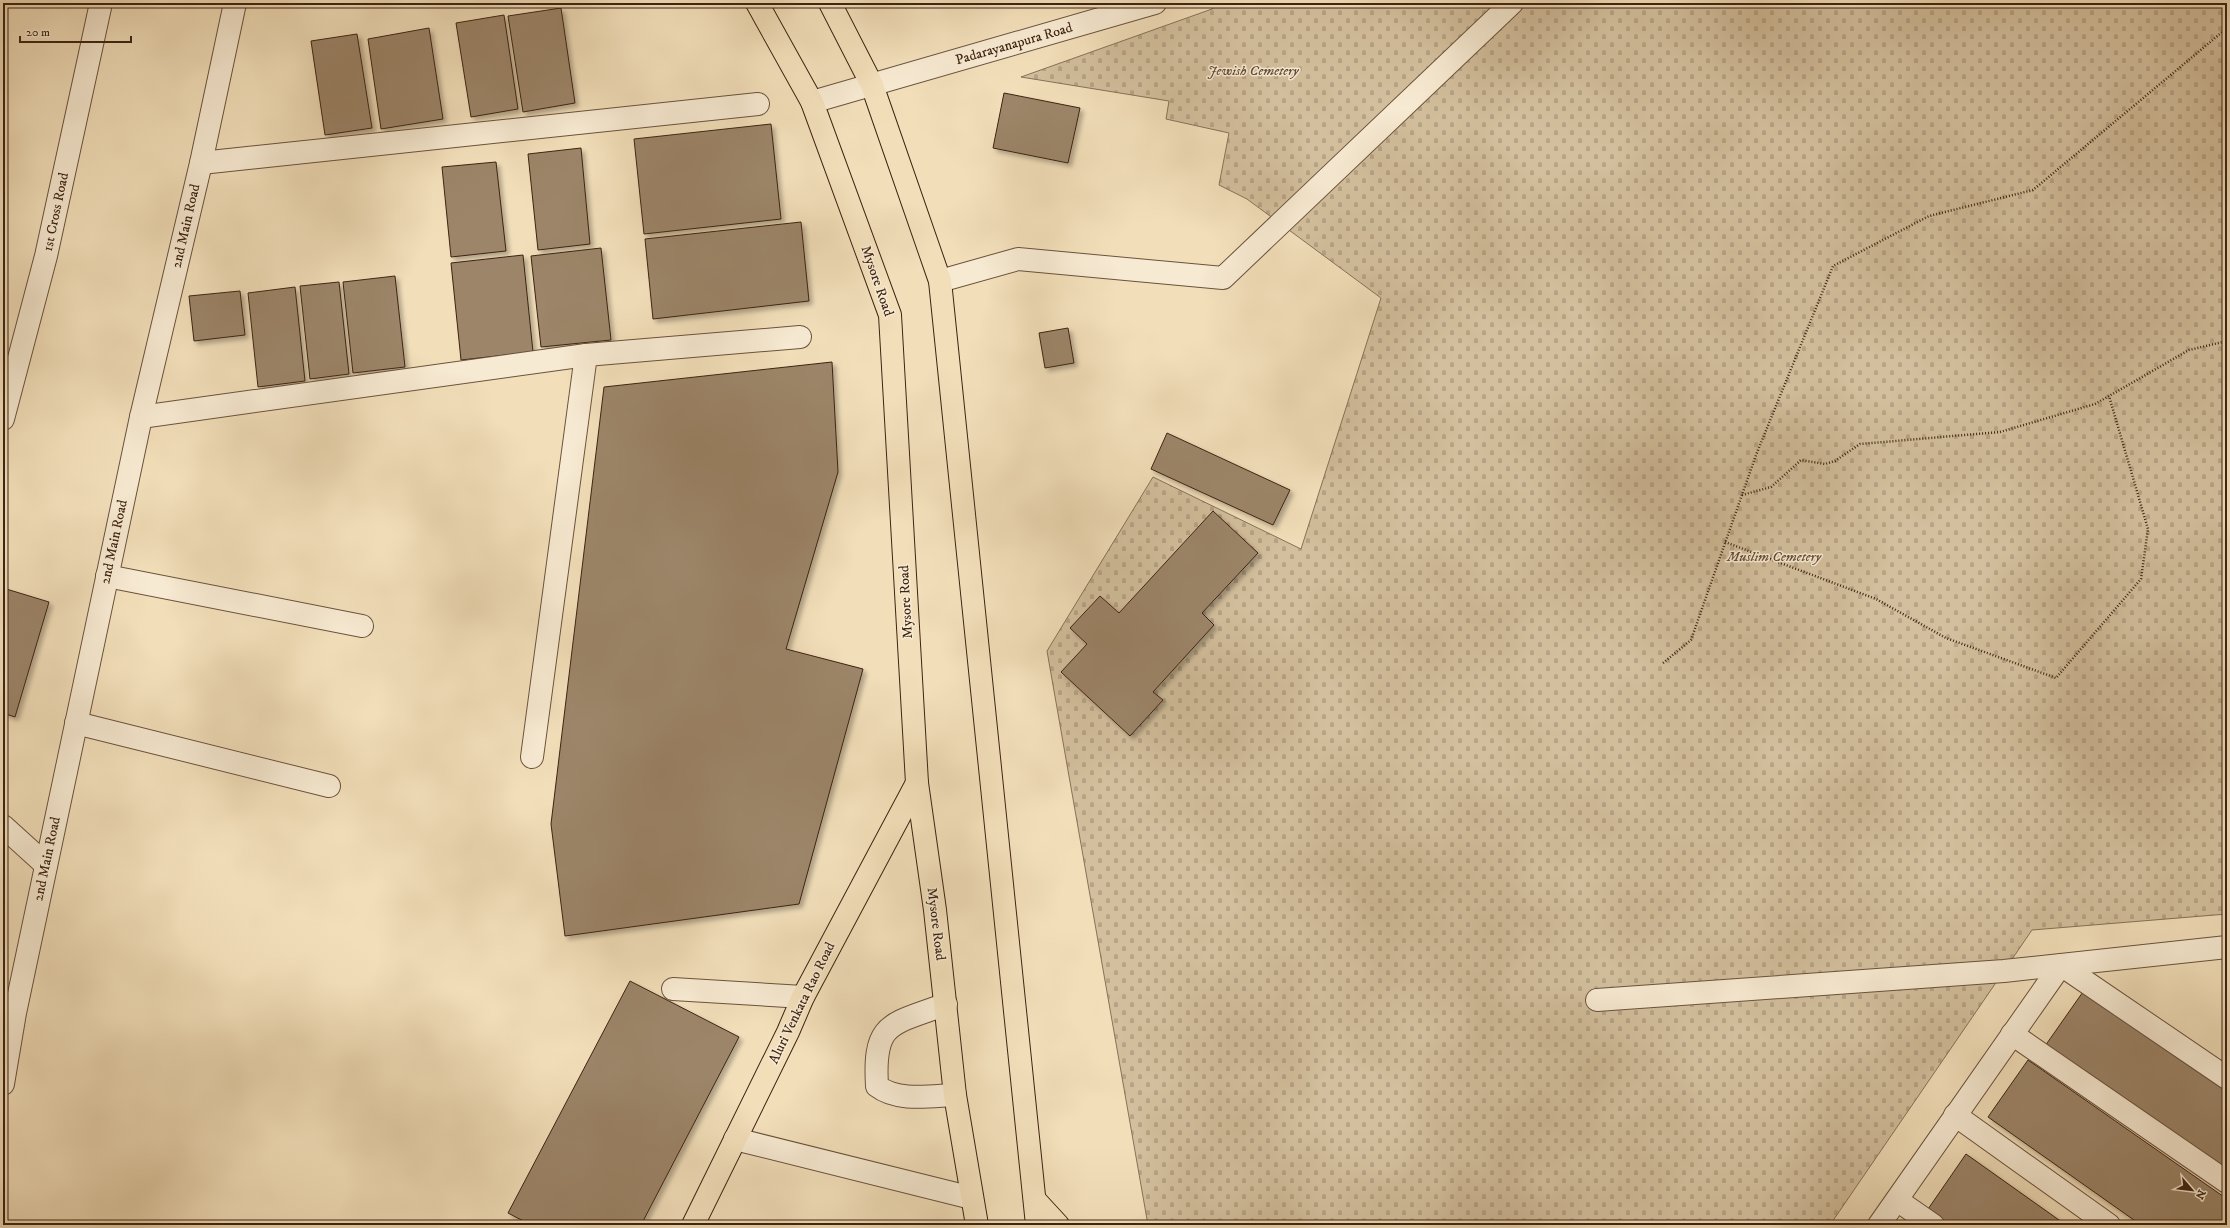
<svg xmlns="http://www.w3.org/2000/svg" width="2230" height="1228" viewBox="0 0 2230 1228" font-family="'IM FELL DW Pica',serif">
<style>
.cemetery{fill:url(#cemetery-stones);stroke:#887158}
.building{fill:#9c8569;stroke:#3e2312;filter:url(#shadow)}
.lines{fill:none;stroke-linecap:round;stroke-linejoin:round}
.minor-casing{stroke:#6b523c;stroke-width:24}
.major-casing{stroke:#3e2312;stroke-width:24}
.highway-casing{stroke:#3e2312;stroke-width:24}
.path{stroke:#3e2312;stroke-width:2.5;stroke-dasharray:1 2;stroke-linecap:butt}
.minor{stroke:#f7ead2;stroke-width:22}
.major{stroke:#f2dfba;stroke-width:22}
.highway{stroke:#f2dfba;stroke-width:22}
.labels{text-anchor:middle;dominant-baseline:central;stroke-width:3;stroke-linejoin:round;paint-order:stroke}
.street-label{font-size:14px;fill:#3e2312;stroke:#f7ead2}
.park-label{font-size:14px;font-style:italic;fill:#634a35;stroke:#f7ead2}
</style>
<defs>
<pattern id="cemetery-stones" width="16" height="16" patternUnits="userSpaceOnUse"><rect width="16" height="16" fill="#d3bf9d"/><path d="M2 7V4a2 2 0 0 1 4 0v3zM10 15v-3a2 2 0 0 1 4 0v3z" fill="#b6a486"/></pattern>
<filter id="shadow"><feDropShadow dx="3.5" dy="3.5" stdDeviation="2" flood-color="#0004"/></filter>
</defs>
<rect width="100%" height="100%" fill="#f2dfba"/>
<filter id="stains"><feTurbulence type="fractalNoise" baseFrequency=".005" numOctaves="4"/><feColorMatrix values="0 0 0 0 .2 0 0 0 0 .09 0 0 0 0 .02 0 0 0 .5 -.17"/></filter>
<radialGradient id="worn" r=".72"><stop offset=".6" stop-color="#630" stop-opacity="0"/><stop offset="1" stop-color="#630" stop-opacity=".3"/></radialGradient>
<path class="cemetery" d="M1219 3H2227V914L2032 930 1830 1225H1148L1047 651 1153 477 1301 549 1381 298 1247 199 1219 185 1229 133 1166 119 1169 101 1021 77 1212 9Z"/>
<g class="building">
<path d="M561 8 575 103 523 112 508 16Z"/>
<path d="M504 15 518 109 471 117 456 23Z"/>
<path d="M429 28 443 119 381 129 368 39Z"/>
<path d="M357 34 372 128 325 135 311 41Z"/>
<path d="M1004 93 1080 108 1068 163 993 148Z"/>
<path d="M771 124 781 219 644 234 634 139Z"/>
<path d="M581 148 590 244 538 250 528 154Z"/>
<path d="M496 162 506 251 451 257 442 167Z"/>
<path d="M801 222 809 301 653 319 645 239Z"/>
<path d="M601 248 611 340 541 347 531 256Z"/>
<path d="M523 255 533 352 461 360 451 263Z"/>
<path d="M395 276 405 367 353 373 343 282Z"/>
<path d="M339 282 349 374 310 379 300 286Z"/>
<path d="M295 287 305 381 258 387 248 293Z"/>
<path d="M240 291 245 335 194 341 189 296Z"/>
<path d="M1068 328 1074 363 1045 368 1039 333Z"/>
<path d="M832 362 838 472 786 649 863 669 799 904 565 936 551 824 604 387Z"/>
<path d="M1167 433 1290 490 1273 525 1151 469Z"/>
<path d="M1213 511 1258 553 1202 613 1214 625 1153 692 1163 700 1130 736 1061 672 1087 644 1070 628 1100 596 1119 613Z"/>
<path d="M3 588 49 602 15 717 3 713Z"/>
<path d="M630 981 739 1037 641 1225H531L508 1213Z"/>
<path d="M2085 989 2227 1088V1174L2045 1046Z"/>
<path d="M2028 1060 2227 1199V1225H2141L1988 1117Z"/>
<path d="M1966 1154 2066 1225H1944L1926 1212Z"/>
</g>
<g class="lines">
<g class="minor-casing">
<g id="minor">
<path d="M812 102 1155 3"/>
<path d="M201 163 758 104"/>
<path d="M940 281 1018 259 1223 278 1512 3"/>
<path d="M141 417 586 355 800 337"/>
<path d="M3 419 46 256 101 3"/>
<path d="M107 576 362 626"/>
<path d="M76 723 329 786"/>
<path d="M532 757 586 355"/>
<path d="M3 826 46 865"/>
<path d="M673 989 803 997"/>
<path d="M1597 1000 2004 971 2227 947"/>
<path d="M946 1004C892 1025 873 1020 877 1086 898 1102 930 1096 955 1095"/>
<path d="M2012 1034 2227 1182"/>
<path d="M3 1084 15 1013 141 417 201 163 235 3"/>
<path d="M1955 1115 2109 1225"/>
<path d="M735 1139 972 1198"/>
<path d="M1897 1200 1933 1225"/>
<path d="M1879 1225 2061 965 2227 1078"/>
</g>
</g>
<g class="major-casing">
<g id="major">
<path d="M1035 1200 1058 1225"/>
<path d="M693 1225 788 1032 803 997 917 783"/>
</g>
</g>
<g class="highway-casing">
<g id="highway">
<path d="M757 3 812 102 890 315 917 783 935 910 955 1095 977 1225"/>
<path d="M830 3 872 85 940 281 1037 1225"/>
</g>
</g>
<g class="path">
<path d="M1742 495 1771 487 1801 460 1825 464 1835 461 1860 444 2000 432 2095 404 2189 350 2227 341"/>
<path d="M1725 542 1876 599 1946 638 2056 678 2141 579 2148 529 2109 396"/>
<path d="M1663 663 1691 640 1756 455 1833 266 1929 216 2033 190 2227 28"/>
</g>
<use href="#minor" class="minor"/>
<use href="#major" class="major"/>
<use href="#highway" class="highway"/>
</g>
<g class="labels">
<g class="street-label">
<text transform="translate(1014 44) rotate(-16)">Padarayanapura Road</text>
<text transform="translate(56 212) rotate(-78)">1st Cross Road</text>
<text transform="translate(186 226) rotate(-77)">2nd Main Road</text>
<text transform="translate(877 281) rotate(71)">Mysore Road</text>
<text transform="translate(114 542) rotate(-78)">2nd Main Road</text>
<text transform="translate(906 602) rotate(-93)">Mysore Road</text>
<text transform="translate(47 859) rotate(-78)">2nd Main Road</text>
<text transform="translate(936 924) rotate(83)">Mysore Road</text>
<text transform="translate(802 1003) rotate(-64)">Aluri Venkata Rao Road</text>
</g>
<g class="park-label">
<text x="1253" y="71">Jewish Cemetery</text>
<text x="1774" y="557">Muslim Cemetery</text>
</g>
</g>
<rect width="2230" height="1228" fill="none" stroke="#f2dfba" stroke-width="16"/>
<rect x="4" y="4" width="2222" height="1220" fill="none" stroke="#3e2312" stroke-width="2"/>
<rect x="8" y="8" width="2214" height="1212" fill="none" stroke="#3e2312"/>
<g transform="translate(2192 1190) rotate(118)" stroke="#f7ead2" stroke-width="3" paint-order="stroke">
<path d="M0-3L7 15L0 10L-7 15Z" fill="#3e2312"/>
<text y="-6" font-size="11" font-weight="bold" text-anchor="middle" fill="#3e2312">N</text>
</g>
<path d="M20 36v6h111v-6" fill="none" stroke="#3e2312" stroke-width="2"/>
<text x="26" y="36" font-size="12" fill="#3e2312" stroke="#f7ead2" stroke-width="3" paint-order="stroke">20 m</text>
<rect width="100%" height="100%" filter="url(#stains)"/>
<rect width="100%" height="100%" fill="url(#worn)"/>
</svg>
